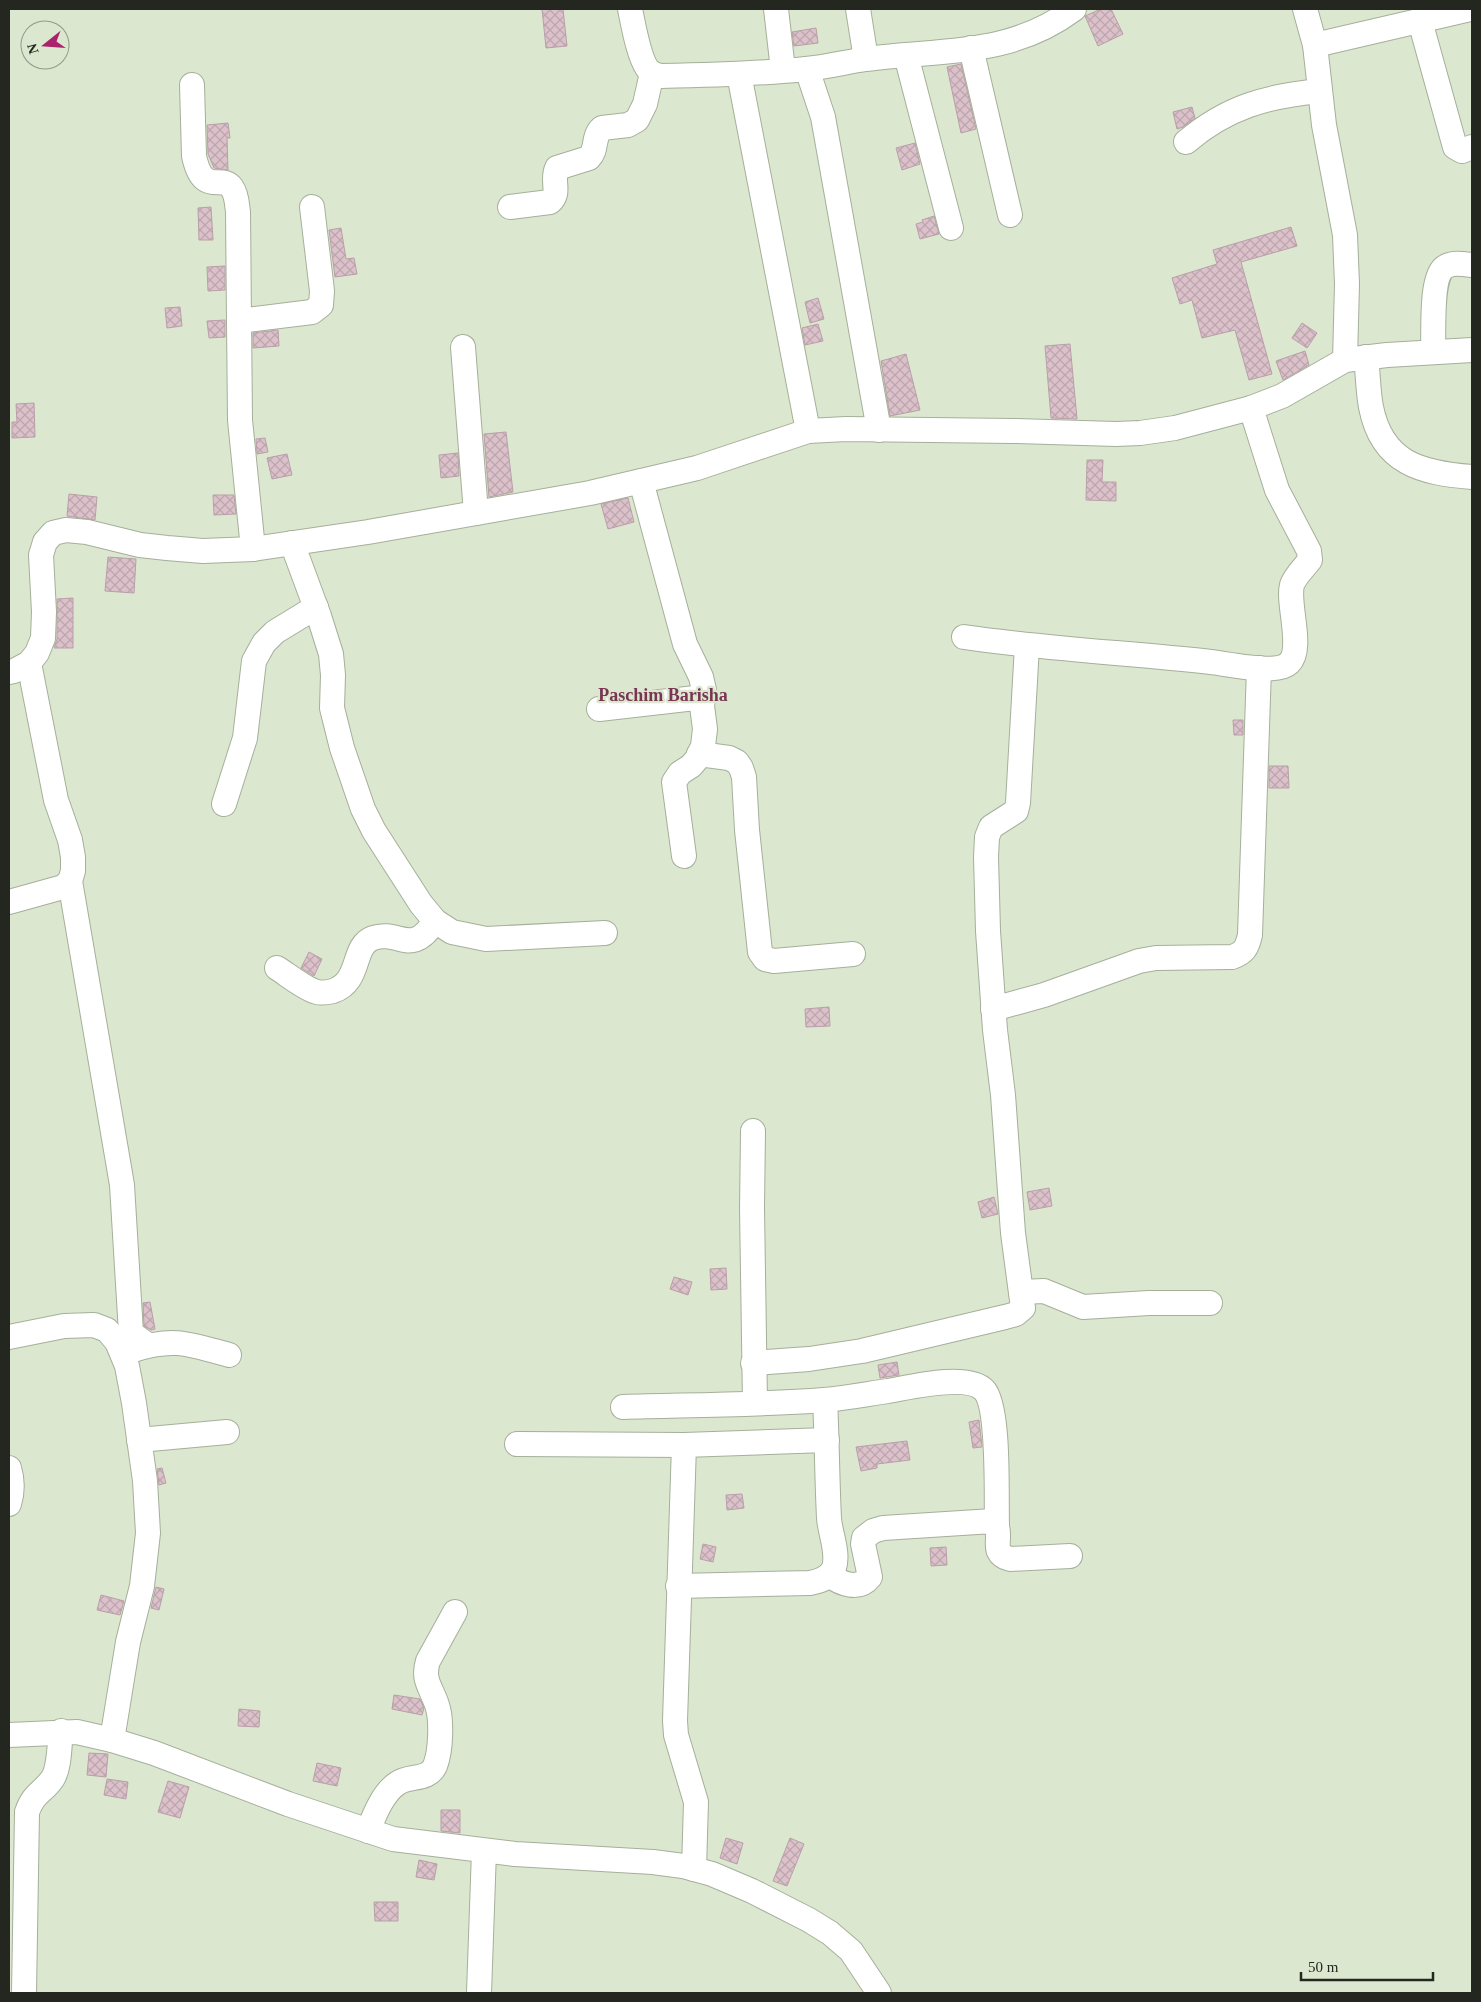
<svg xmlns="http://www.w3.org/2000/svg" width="1481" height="2002" viewBox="0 0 1481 2002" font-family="'Times New Roman',serif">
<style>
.building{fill:url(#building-cross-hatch);stroke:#b99fa8}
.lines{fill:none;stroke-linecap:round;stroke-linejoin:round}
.minor-casing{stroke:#a5af9a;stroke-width:26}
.minor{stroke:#fff;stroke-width:24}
.labels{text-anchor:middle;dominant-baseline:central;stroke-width:4.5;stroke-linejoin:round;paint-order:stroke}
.neighbourhood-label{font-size:18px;font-weight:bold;fill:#793653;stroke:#dce7d0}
</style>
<defs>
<pattern id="building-cross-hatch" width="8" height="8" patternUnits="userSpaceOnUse" patternTransform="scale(1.25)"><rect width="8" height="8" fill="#dcc1cb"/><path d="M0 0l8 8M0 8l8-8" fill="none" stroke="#bca6ae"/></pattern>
</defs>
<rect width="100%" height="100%" fill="#dce7d0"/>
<g class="building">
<path d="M542 9H563L567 46 546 48Z"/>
<path d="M1101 9H1111L1123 34 1098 46 1085 16Z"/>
<path d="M816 28 818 43 794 46 792 32Z"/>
<path d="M961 64 976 129 961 133 947 67Z"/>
<path d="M1192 107 1195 118 1183 127 1177 129 1173 112Z"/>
<path d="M228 123 230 138H227L228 170 214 168 208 154 207 125Z"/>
<path d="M915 143 920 164 902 170 896 148Z"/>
<path d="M211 207 213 240H199L198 208Z"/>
<path d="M934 216 939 234 920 239 916 224 923 222 922 220Z"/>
<path d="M1291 227 1297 246 1241 262 1272 374 1249 380 1235 330 1202 338 1192 300 1180 304 1172 278 1217 264 1213 250Z"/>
<path d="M341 228 346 259 354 258 357 274 335 277 329 230Z"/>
<path d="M225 266V290L208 291 207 267Z"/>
<path d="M818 298 824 319 810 323 805 302Z"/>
<path d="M180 307 182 326 167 328 165 308Z"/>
<path d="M225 320V337L209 338 207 321Z"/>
<path d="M1302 323 1317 333 1307 348 1292 338Z"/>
<path d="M818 324 823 341 805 345 802 328Z"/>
<path d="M278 330 279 346 253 348V333Z"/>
<path d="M1070 344 1077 419 1051 418 1045 346Z"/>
<path d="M1305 351 1309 365 1283 380 1276 361Z"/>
<path d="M906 354 920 410 890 416 881 361Z"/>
<path d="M34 403 35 437 12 438V422H17L16 404Z"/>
<path d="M506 432 513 492 489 497 484 434Z"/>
<path d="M265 438 268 452 257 454 256 439Z"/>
<path d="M458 453 459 476 441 478 439 455Z"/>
<path d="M287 454 292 475 272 479 267 458Z"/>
<path d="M1087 460H1103L1102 482H1116V501L1086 500Z"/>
<path d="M69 494 97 497 95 520 67 516Z"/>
<path d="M213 495H234L236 514 214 515Z"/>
<path d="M628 498 634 522 608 529 601 504Z"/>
<path d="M108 557 136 559 134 593 105 591Z"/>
<path d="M73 598V648H54L57 639V599Z"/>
<path d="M1233 720H1243V735H1234Z"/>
<path d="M1269 766H1288L1289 788H1269Z"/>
<path d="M309 952 322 959 314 976 301 968Z"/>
<path d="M829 1007 830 1026 806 1027 805 1009Z"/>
<path d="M1049 1188 1052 1206 1030 1210 1027 1192Z"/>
<path d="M994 1197 998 1214 982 1218 978 1202Z"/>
<path d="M726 1268 727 1289 711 1290 710 1269Z"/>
<path d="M674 1277 692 1282 688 1295 670 1289Z"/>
<path d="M150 1302 155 1329 151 1330 144 1326 143 1303Z"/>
<path d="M897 1362 899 1375 880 1378 878 1365Z"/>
<path d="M979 1420 982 1447 973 1448 969 1422Z"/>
<path d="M907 1441 910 1460 877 1464V1468L861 1471 856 1447Z"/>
<path d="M162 1468 166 1483 159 1485 157 1469Z"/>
<path d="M742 1494 744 1508 727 1510 726 1495Z"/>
<path d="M703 1544 716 1547 713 1562 700 1559Z"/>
<path d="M946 1547 947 1565 931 1566 930 1548Z"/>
<path d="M156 1587 164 1589 159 1610 151 1608Z"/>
<path d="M101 1595 124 1601 120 1615 97 1610Z"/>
<path d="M394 1695 420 1699 424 1708 422 1715 392 1709Z"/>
<path d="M239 1709 260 1711 259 1727 238 1726Z"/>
<path d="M89 1753 108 1754 106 1777 87 1775Z"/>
<path d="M317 1763 341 1768 337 1786 313 1781Z"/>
<path d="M107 1779 128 1782 126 1799 104 1795Z"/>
<path d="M168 1781 189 1787 180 1818 158 1812Z"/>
<path d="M441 1810H460V1833L441 1831Z"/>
<path d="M726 1838 743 1843 737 1864 720 1858Z"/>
<path d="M790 1838 804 1844 787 1886 773 1881Z"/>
<path d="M419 1860 437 1864 434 1880 416 1877Z"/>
<path d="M374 1902H398V1921H375Z"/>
</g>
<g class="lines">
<g class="minor-casing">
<g id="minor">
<path d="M630 9C633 23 640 67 653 74 656 75 659 75 661 76 710 75 758 74 806 69 826 67 846 62 866 59 941 49 1010 57 1074 9"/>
<path d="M776 9 783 70"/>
<path d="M858 9 866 59"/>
<path d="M1305 9 1315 45 1324 125 1345 235 1347 284 1345 360"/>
<path d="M1420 21 1455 147 1462 151 1472 147"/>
<path d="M1315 45 1470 9"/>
<path d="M971 48 1010 215"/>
<path d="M906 55 951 228"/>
<path d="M807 69 823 117 879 430"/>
<path d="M739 74 808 431"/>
<path d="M192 85 194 156C203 198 222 173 232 188 237 195 237 205 238 212L239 321 312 312 321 305 322 291 312 207"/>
<path d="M1186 142C1227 107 1267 96 1320 91"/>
<path d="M510 207 550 202C561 193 551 180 557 168L589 158C598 149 592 137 602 128L628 125 637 120 645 104 652 73"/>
<path d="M239 321 240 420 253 549"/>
<path d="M463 347 476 513"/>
<path d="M1433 352C1434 335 1430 276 1445 267 1452 262 1464 264 1472 265"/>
<path d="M1366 357C1368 374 1368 391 1371 407 1382 464 1422 473 1472 477"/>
<path d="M641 481 685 644 701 677 704 690 702 706 705 729 703 746 697 759 691 766 680 773 674 782 684 856"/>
<path d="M292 543 319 616 331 654 333 675 332 708 342 748 363 809 374 831 421 904 435 921 452 932 486 939 605 933"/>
<path d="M964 637C1046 649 1129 653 1211 662 1228 664 1277 675 1289 663 1304 649 1287 604 1292 585 1295 576 1304 568 1310 560L1309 551 1277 490 1251 408"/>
<path d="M9 672 14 671 29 663 37 653 43 638 44 612 41 555 45 542 53 533 66 530 87 532 140 545 167 548 203 551 253 549 368 532 590 493 697 468 808 431 846 429 1014 431 1116 434 1140 433 1175 428 1251 408 1282 396 1345 360 1387 355 1472 350"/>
<path d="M599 709 704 697"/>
<path d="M699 754 729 758 737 762 741 768 744 777 747 830 760 952 765 959 774 961 853 954"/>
<path d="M224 804 245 738 254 661 264 643 275 632 316 607"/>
<path d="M70 881 122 1185 131 1333 148 1345"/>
<path d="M9 902 63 887 70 881 73 871V857L70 840 56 800 29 663"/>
<path d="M277 968C288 975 305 989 317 992 321 993 329 992 333 991 362 981 351 946 373 938 399 929 411 958 435 921"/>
<path d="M993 1009 1044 995 1139 961 1156 958 1232 957C1244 953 1247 948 1250 935L1259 668"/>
<path d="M753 1131 752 1208 755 1403"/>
<path d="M1021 1292 1044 1291 1083 1307 1149 1303H1210"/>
<path d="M9 1337 64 1326 94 1325 107 1330 117 1342 127 1366 134 1403 145 1481 148 1533 142 1586 128 1642 112 1740"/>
<path d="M133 1350C174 1337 189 1344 229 1355"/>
<path d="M753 1363 809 1359 862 1351 1005 1317 1016 1314 1023 1308 1013 1233 1003 1095 995 1030 988 931 986 857 987 837 991 827 1016 811 1018 803 1027 646"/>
<path d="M623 1407C690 1405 758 1405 824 1400 846 1398 867 1394 888 1391 911 1387 967 1373 984 1390 1000 1407 996 1499 997 1525"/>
<path d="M139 1440 227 1432"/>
<path d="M517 1444 684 1445 827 1440"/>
<path d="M684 1445 675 1721 676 1735 696 1802 694 1869"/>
<path d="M9 1468C13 1481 13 1491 9 1504"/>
<path d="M829 1575C841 1584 859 1591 870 1577L863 1544 864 1538 873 1531 883 1528 993 1521C1006 1534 987 1553 1010 1559L1070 1556"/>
<path d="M678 1586 810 1583C820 1581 830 1578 834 1568 839 1552 830 1534 829 1518 827 1479 827 1439 825 1400"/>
<path d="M9 1735 77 1732 112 1740 154 1753 288 1804 393 1839 515 1854 653 1862 683 1866 712 1874 752 1891 809 1920 830 1933 851 1951 879 1993"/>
<path d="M368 1831C374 1816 383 1792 398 1783 409 1775 428 1781 435 1766 441 1751 442 1719 437 1705 431 1687 422 1680 428 1661L455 1612"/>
<path d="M24 1993 27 1812C34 1792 43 1793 53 1778 60 1766 59 1745 61 1731"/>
<path d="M479 1993 484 1851"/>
</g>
</g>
<use href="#minor" class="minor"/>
</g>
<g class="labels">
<g class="neighbourhood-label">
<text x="663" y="695">Paschim Barisha</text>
</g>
</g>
<rect width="1481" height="2002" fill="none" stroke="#23271f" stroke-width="20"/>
<g transform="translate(45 45) rotate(253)"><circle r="24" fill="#dce7d0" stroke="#929a89"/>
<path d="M0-4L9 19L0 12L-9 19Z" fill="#aa2269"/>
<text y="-8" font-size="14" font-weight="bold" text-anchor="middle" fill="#23271f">N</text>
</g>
<path d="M1301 1972v8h132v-8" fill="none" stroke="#23271f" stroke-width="2.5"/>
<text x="1308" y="1972" font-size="15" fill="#23271f" stroke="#dce7d0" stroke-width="4" paint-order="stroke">50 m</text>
</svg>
